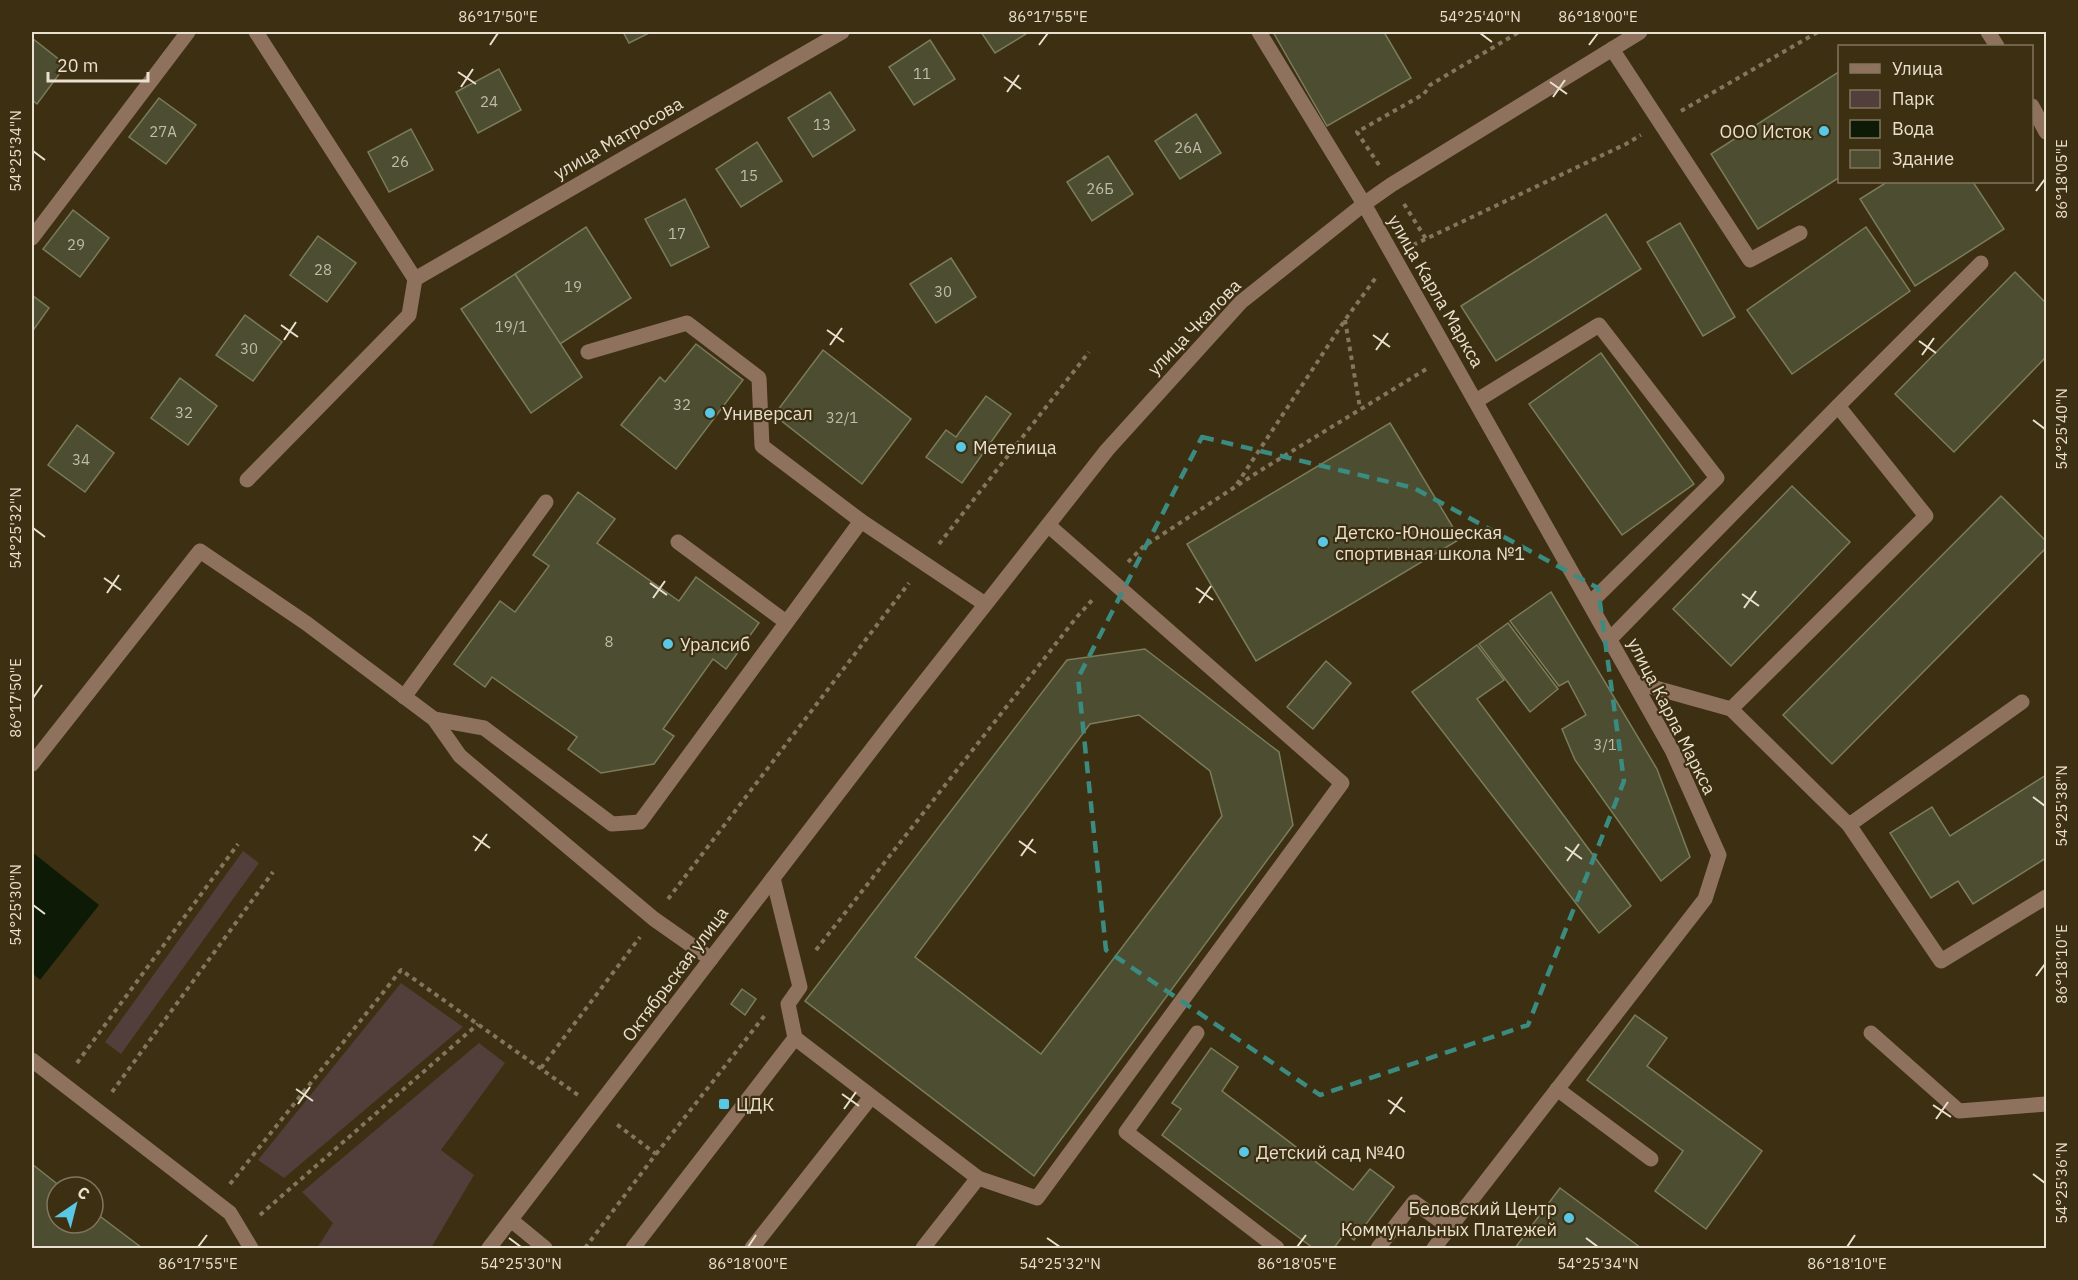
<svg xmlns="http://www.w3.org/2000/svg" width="2078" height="1280" viewBox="0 0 2078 1280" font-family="'IBM Plex Sans',sans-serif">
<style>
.green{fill:#523e3a}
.water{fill:#0d1b06}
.building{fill:#4c4d31;stroke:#7b7c5a;stroke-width:1.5;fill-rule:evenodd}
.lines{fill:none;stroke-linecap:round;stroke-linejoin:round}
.path{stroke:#82765d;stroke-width:4;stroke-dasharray:4.5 4.5;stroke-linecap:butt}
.minor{stroke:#8f725e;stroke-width:15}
.marked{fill:none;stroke:#3b8b81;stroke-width:4.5;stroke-dasharray:12 8;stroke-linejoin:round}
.ticks{fill:none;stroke:#e9e0cf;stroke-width:2}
.poi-dot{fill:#58c8e4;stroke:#3d2f11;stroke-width:2}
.labels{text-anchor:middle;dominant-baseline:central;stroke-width:4.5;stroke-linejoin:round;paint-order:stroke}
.number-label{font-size:15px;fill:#c2bba8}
.poi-label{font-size:18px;fill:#e9e0cf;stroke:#3d2f11;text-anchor:start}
.street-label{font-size:18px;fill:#e9e0cf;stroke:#3d2f11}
.neatline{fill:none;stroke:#e9e0cf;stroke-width:2}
.ticks-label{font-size:15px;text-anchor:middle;fill:#e9e0cf}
</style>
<rect width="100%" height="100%" fill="#3d2f11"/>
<g class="green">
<path d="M243 851 259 863 121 1054 105 1042Z"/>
<path d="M401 983 463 1027 284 1178 258 1160Z"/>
<path d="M479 1043 505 1063 441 1150 474 1175 431 1248H317L333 1223 302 1192Z"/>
</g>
<path class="water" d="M32 852 99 905 40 980 32 973Z"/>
<g class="building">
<path d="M623 32H651L629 43Z"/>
<path d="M981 32H1029L995 53Z"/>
<path d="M1273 32H1384L1411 78 1327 126Z"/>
<path d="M32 38 66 65 37 104 32 100Z"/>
<path d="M930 40 955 79 914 105 889 67Z"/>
<path d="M499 69 521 110 478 133 456 92Z"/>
<path d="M1840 71V177L1758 229 1711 154Z"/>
<path d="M830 92 855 130 813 157 788 118Z"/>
<path d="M159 98 196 125 166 164 129 137Z"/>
<path d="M1196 114 1221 153 1180 179 1155 141Z"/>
<path d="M411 129 433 170 389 192 368 152Z"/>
<path d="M757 142 782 181 741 207 716 169Z"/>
<path d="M1108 156 1133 194 1092 221 1067 182Z"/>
<path d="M1887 182H1973L2004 229 1915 286 1860 199Z"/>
<path d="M685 199 709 247 671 266 645 219Z"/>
<path d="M73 210 109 238 80 277 43 249Z"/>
<path d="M1606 214 1641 269 1496 361 1461 306Z"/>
<path d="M1680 223 1735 317 1703 336 1647 242Z"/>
<path d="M586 227 631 298 560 344 515 274Z"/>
<path d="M1866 227 1910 291 1792 374 1747 310Z"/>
<path d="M318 236 356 263 327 302 290 275Z"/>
<path d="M951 258 976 297 936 323 910 284Z"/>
<path d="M2015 272 2046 303V357L1954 452 1895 394Z"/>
<path d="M515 274 582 377 531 413 461 309Z"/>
<path d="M32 295 49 308 32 332Z"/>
<path d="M245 315 282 342 253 381 216 355Z"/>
<path d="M696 344 743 380 676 469 621 425 660 377 665 382Z"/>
<path d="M823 350 911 419 862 484 774 415Z"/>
<path d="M1601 353 1694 484 1622 535 1529 404Z"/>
<path d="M180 378 217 406 188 445 151 418Z"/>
<path d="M986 396 1011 414 962 483 926 457 946 430 956 437Z"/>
<path d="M1390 423 1460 539 1256 661 1187 544Z"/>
<path d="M77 425 114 453 85 492 48 465Z"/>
<path d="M1792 486 1850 542 1731 666 1673 609Z"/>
<path d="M578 492 615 519 597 543 679 601 696 577 759 623 726 669 713 659 663 729 674 736 654 764 601 773 568 749 577 737 492 677 485 687 454 664 500 601 515 612 549 566 533 555Z"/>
<path d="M2001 496 2046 541V548L1832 764 1783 715Z"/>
<path d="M1551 592 1657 769 1690 857 1661 881 1575 760 1562 729 1586 715 1568 681 1559 686 1510 621Z"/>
<path d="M1508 623 1558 689 1530 712 1479 644Z"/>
<path d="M1477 645 1504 680 1477 699 1631 906 1599 933 1412 692Z"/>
<path d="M1145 649 1279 752 1293 825 1034 1176 805 1001 1067 660ZM1139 715 1210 771 1222 816 1041 1054 915 957 1090 724Z"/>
<path d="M1326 661 1351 683 1313 729 1287 707Z"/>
<path d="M2046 775V858L1973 904 1958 881 1931 898 1890 833 1932 807 1950 836Z"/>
<path d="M742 989 756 999 745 1015 731 1004Z"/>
<path d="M1635 1015 1667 1038 1647 1066 1762 1151 1706 1229 1655 1191 1683 1151 1587 1080Z"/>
<path d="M1211 1048 1238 1067 1222 1091 1353 1190 1370 1169 1394 1187 1354 1240 1345 1233 1334 1248H1313L1162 1135 1181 1109 1172 1103Z"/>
<path d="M32 1164 61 1187H57V1223H93V1211L142 1248H32Z"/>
<path d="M1560 1188 1641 1248H1515Z"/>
</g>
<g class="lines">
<g class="path">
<path d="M1681 111 1818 32"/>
<path d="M1379 165 1357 132 1424 94 1430 85 1519 32"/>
<path d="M1404 204 1426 239"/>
<path d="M1413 245 1626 144 1641 135"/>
<path d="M1345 320 1360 408"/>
<path d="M1237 484 1345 320 1377 276"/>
<path d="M939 544 1089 352"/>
<path d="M1128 562 1143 547 1258 472 1428 368"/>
<path d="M668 899 909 583"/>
<path d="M816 950 1076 618 1094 598"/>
<path d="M77 1063 238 844"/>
<path d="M541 1068 640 937"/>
<path d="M112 1092 273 872"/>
<path d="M656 1154 765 1015"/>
<path d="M230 1184 401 970 578 1095"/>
<path d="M260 1215 478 1024"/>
<path d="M585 1248 656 1154 615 1123"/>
</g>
<g class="minor">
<path d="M1259 32 1364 204 1672 750 1719 855 1705 899 1434 1248"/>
<path d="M1988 32 1997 46"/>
<path d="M1612 49 1750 260 1800 233"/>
<path d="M2032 106 2046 132"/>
<path d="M32 238 188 32"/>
<path d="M415 279 842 32"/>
<path d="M588 352 687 323 759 378 762 446 861 521 985 604"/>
<path d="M1476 401 1599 325 1717 478 1590 603"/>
<path d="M247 480 409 315 415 279 256 32"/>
<path d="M678 542 786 622"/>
<path d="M1610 639 1838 406 1981 263"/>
<path d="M1634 682 1731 709 1926 516 1838 406"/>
<path d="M404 697 546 502"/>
<path d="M1731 709 1849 825 2022 702"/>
<path d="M434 719 484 728 612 824 640 822 861 521"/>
<path d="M32 764 200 551 306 623 434 719 460 756 654 919 711 959"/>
<path d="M1849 825 1941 961 2046 897"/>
<path d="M773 878 800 987 788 1004 795 1038"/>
<path d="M1197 1033 1126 1132 1277 1248"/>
<path d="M1871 1033 1959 1111 2046 1104"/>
<path d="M32 1060 230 1213 251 1248"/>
<path d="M1557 1089 1651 1159"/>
<path d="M511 1220 545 1248"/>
<path d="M489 1248 892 723 1107 450 1241 302 1364 204 1391 185 1640 32"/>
<path d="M633 1248 795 1038 978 1178"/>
<path d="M752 1248 871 1097"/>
<path d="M923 1248 978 1178 1037 1198 1342 783 1048 525"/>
<path d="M1378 1248 1414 1202 1450 1228"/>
</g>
</g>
<path class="marked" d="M1202 437 1414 488 1598 588 1624 781 1528 1025 1320 1095 1106 950 1078 678Z"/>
<path class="ticks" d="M1480 33 1492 42M490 45 498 33M1039 45 1048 33M1589 45 1598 33M458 72 476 84M1004 77 1021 89M1550 82 1567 94M461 87 473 69M1007 92 1019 75M1553 97 1565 80M33 151 45 160M2036 191 2045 179M281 325 298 337M827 330 844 342M1373 335 1390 347M284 340 296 322M1919 341 1936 353M830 345 842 328M1376 350 1388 333M1922 355 1934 338M2033 420 2045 429M33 528 45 537M104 578 121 590M650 583 667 595M1196 588 1213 600M107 593 119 575M1742 594 1759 606M653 598 665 581M1199 603 1211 586M1744 608 1756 591M33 698 42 685M2033 797 2045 806M473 836 490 848M1019 841 1036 853M1565 847 1582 859M475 851 487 834M1021 856 1033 839M1567 861 1579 844M33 905 45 914M2036 976 2045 964M296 1089 313 1101M842 1094 859 1106M1388 1100 1405 1112M298 1104 310 1087M1933 1105 1951 1117M844 1109 856 1092M1390 1114 1402 1097M1936 1119 1948 1102M2033 1174 2045 1183M509 1238 521 1247M1047 1238 1060 1247M1586 1238 1598 1247M198 1247 207 1235M748 1247 756 1235M1297 1247 1306 1235M1847 1247 1855 1235"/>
<g class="poi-dot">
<circle cx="1824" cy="131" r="6"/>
<circle cx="710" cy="413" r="6"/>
<circle cx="961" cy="447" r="6"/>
<circle cx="1323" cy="542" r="6"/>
<circle cx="668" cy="644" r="6"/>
<rect x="718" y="1098" width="12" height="12" rx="3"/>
<circle cx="1244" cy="1152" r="6"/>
<circle cx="1569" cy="1218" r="6"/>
</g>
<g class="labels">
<g class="number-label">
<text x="922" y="73">11</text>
<text x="489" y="101">24</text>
<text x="822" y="124">13</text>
<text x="163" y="131">27А</text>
<text x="1188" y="147">26А</text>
<text x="400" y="161">26</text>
<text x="749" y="175">15</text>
<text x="1100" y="188">26Б</text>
<text x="677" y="233">17</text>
<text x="76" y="244">29</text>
<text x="323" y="269">28</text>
<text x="573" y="286">19</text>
<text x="943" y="291">30</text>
<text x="511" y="326">19/1</text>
<text x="249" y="348">30</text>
<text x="682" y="404">32</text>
<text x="184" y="412">32</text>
<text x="842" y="417">32/1</text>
<text x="81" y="459">34</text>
<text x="609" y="641">8</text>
<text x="1605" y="744">3/1</text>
</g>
<g class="poi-label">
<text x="1812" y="131" text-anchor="end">ООО Исток</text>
<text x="722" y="413">Универсал</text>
<text x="973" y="447">Метелица</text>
<text x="1335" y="532">Детско-Юношеская<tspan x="1335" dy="21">спортивная школа №1</tspan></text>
<text x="680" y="644">Уралсиб</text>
<text x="736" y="1104">ЦДК</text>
<text x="1256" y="1152">Детский сад №40</text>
<text x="1557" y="1208" text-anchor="end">Беловский Центр<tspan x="1557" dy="21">Коммунальных Платежей</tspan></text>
</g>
<g class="street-label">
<text transform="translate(618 138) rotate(-30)">улица Матросова</text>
<text transform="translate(1436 291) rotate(60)">улица Карла Маркса</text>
<text transform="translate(1194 327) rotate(-46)">улица Чкалова</text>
<text transform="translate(1672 716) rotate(63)">улица Карла Маркса</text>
<text transform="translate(675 974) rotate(-53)">Октябрьская улица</text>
</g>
</g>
<rect width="2078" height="1280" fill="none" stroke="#3d2f11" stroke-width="66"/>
<rect x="1838" y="45" width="195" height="138" fill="#3d2f11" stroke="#82765d" stroke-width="1.5"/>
<rect x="1850" y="64" width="30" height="9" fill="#8f725e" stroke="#82765d" stroke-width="1.5"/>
<text x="1892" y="75" font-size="18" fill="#e9e0cf">Улица</text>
<rect x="1850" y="90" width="30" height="18" fill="#523e3a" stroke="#82765d" stroke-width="1.5"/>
<text x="1892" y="105" font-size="18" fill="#e9e0cf">Парк</text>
<rect x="1850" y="120" width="30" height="18" fill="#0d1b06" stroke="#82765d" stroke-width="1.5"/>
<text x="1892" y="135" font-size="18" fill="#e9e0cf">Вода</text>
<rect x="1850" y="150" width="30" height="18" fill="#4c4d31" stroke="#82765d" stroke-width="1.5"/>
<text x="1892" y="165" font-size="18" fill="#e9e0cf">Здание</text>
<g transform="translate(75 1205) rotate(35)"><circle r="28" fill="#3d2f11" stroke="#82765d" stroke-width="1.5"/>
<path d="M0-4.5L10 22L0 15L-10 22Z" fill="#58c8e4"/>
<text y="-9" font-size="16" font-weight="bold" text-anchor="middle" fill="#e9e0cf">С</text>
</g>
<path d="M48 72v9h100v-9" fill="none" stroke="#e9e0cf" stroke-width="3"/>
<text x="57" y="72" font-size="18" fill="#e9e0cf" stroke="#3d2f11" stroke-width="4.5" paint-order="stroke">20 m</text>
<rect x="33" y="33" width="2012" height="1214" class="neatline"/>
<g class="ticks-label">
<text x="498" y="22">86°17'50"E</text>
<text x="1048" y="22">86°17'55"E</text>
<text x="1480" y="22">54°25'40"N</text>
<text x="1598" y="22">86°18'00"E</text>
<text transform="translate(16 151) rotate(-90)" y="5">54°25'34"N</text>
<text transform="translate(2062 179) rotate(-90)" y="5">86°18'05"E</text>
<text transform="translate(2062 429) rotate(-90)" y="5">54°25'40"N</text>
<text transform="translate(16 528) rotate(-90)" y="5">54°25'32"N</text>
<text transform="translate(16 698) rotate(-90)" y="5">86°17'50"E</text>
<text transform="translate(2062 806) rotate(-90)" y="5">54°25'38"N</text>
<text transform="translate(16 905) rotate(-90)" y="5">54°25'30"N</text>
<text transform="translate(2062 964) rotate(-90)" y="5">86°18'10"E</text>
<text transform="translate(2062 1183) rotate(-90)" y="5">54°25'36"N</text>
<text x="198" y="1269">86°17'55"E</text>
<text x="521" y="1269">54°25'30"N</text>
<text x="748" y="1269">86°18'00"E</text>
<text x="1060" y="1269">54°25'32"N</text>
<text x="1297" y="1269">86°18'05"E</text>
<text x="1598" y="1269">54°25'34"N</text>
<text x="1847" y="1269">86°18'10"E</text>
</g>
</svg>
